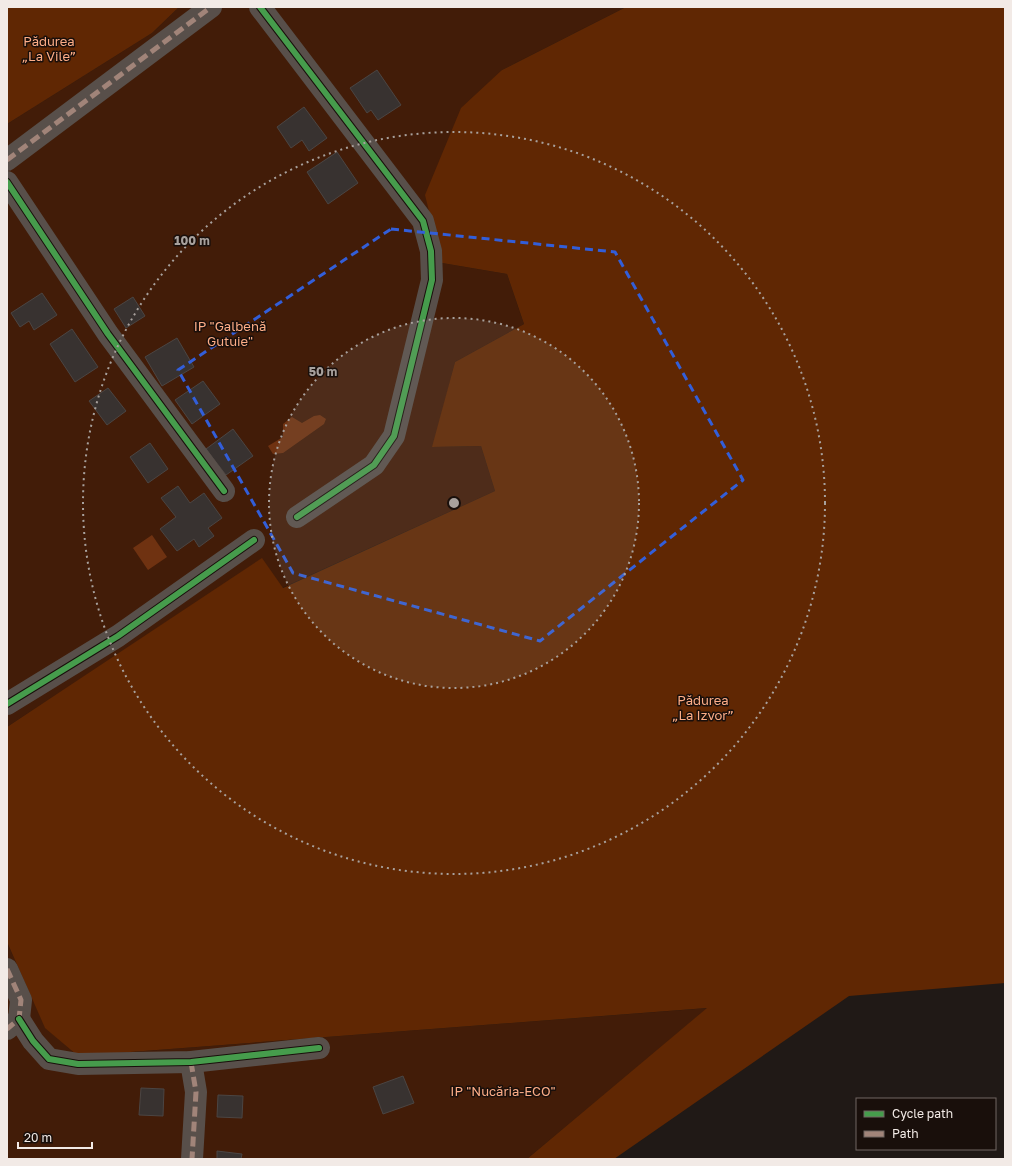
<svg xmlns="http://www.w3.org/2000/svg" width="1012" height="1166" viewBox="0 0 1012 1166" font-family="'Golos Text',sans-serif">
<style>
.green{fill:#421c08}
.forest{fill:#602703}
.water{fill:#6f3211}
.building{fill:#383230;stroke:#4b4543}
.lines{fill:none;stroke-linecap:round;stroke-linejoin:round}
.minor{stroke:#584f4a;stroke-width:22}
.quiet{stroke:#a18479;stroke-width:5;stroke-dasharray:10 5;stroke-linecap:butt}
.cycleway-casing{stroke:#190f0b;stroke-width:8}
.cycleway{stroke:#469c4c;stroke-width:6}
.marked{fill:none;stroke:#325ed9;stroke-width:3;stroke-dasharray:8 5;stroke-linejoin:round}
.ring{fill:none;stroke:#a8a19d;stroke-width:2;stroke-dasharray:2 4}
.labels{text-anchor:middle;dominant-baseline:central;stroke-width:3;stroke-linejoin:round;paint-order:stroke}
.park-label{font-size:13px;fill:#fdad87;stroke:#190f0b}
.centre{fill:#a8a19d;stroke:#190f0b;stroke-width:2}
.ring-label{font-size:12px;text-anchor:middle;font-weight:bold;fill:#a8a19d;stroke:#190f0b;stroke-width:3;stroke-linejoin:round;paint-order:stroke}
</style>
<rect width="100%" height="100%" fill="#201916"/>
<g class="green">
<path d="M179 7H626L502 70 442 263 507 274 524 324 455 362 433 447 481 446 495 491 282 588 262 559 7 727V124L152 33Z"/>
<path d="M7 942 45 1027 78 1056 708 1008 527 1159H7Z"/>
</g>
<g class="forest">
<path d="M7 7H179L152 33 7 124Z"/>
<path d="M626 7H1005V983L849 996 614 1159H527L707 1008 78 1056 45 1028 7 942V727L262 558 283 588 495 491 481 446 432 447 455 362 524 324 507 274 442 263 425 195 461 108 502 70Z"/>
</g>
<g class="water">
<path d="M320 415 326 419 324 424 283 453 273 454 268 446 283 437V424L292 417 302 423 314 416Z"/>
<path d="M152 535 167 557 148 570 133 548Z"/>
</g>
<g class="building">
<path d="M377 70 401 105 378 120 371 110 367 113 350 88Z"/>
<path d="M304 107 327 138 309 151 302 140 291 148 277 127Z"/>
<path d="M337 152 358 183 328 204 307 172Z"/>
<path d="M42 293 57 315 34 330 29 321 20 327 11 313Z"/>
<path d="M133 297 145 316 126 328 114 309Z"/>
<path d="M72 329 98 367 75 382 50 344Z"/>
<path d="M177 338 194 367 162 386 145 357Z"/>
<path d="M203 381 220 404 192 424 175 400Z"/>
<path d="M108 388 126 411 107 425 89 401Z"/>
<path d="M233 429 253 456 226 475 206 449Z"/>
<path d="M150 443 168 469 148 483 130 457Z"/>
<path d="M178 486 190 503 204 493 222 518 208 528 214 536 199 547 194 539 177 551 160 529 176 517 161 498Z"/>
<path d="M403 1076 414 1103 383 1114 373 1087Z"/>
<path d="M141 1088 164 1089 163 1116 139 1115Z"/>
<path d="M218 1095 243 1096 242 1118 217 1117Z"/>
<path d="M217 1151 242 1154 241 1159H217Z"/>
</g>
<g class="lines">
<g class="minor">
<path d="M260 7 423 221 431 251 432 280 394 436 374 465 297 517"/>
<path d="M7 160 211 7"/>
<path d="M7 182 108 334 224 491"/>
<path d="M7 704 118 636 254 540"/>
<path d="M7 969 21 1000 19 1019 7 1029"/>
<path d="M19 1019 33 1041 49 1059 78 1064 191 1062 319 1048"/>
<path d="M191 1062 196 1092 192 1159"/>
</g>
<g class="quiet">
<path d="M7 160 211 7"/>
<path d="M7 969 21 1000 19 1019 7 1029"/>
<path d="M191 1062 196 1092 192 1159"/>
</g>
<g class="cycleway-casing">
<g id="cycleway">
<path d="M260 7 423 221 431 251 432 280 394 436 374 465 297 517"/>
<path d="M7 182 108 334 224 491"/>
<path d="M7 704 118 636 254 540"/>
<path d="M19 1019 33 1041 49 1059 78 1064 191 1062 319 1048"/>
</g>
</g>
<use href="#cycleway" class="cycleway"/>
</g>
<path class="marked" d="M391 229 615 252 743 480 540 641 293 573 178 370Z"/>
<circle cx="454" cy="503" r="185" fill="#a8a19d" fill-opacity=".12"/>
<g class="ring">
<circle cx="454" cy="503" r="185"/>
<circle cx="454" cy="503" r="371"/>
</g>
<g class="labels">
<g class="park-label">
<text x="49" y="41">Pădurea<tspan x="49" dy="15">„La Vile”</tspan></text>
<text x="230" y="326">IP "Galbenă<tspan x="230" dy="15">Gutuie"</tspan></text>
<text x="703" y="700">Pădurea<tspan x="703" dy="15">„La Izvor”</tspan></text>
<text x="503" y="1091">IP "Nucăria-ECO"</text>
</g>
</g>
<circle cx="454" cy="503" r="6" class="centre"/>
<g class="ring-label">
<text x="192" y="245">100 m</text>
<text x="323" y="376">50 m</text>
</g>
<rect width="1012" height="1166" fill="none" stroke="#f2eae6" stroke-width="16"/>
<rect x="856" y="1098" width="140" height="52" fill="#190f0b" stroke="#706763"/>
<rect x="864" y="1111" width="20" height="6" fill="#469c4c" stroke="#706763"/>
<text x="892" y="1118" font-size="12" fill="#f2eae6">Cycle path</text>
<rect x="864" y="1131" width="20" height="6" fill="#a18479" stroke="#706763"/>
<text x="892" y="1138" font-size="12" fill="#f2eae6">Path</text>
<path d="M18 1142v6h74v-6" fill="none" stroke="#f2eae6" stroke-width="2"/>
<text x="24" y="1142" font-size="12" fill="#f2eae6" stroke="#190f0b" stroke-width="3" paint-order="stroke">20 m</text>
</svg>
